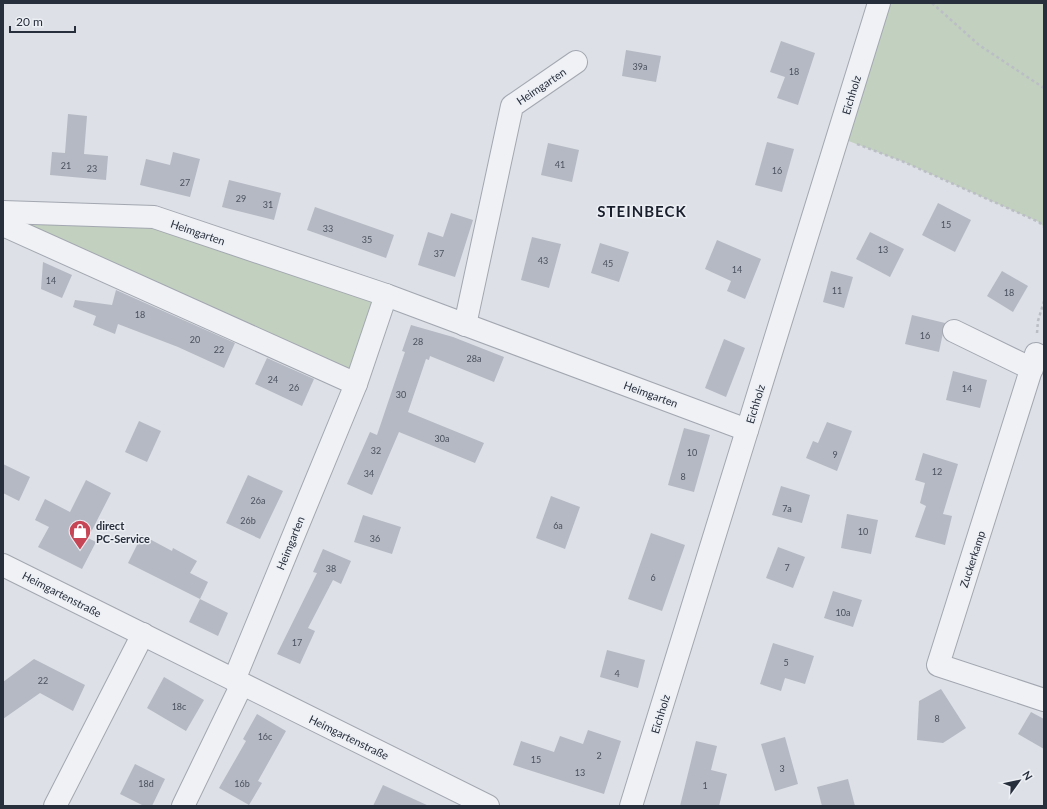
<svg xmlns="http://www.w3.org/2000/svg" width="1047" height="809" viewBox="0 0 1047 809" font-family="Lato,sans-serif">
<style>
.green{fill:#c2d0bf}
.building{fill:#b5b9c3}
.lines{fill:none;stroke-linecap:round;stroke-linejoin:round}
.minor-casing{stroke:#a3a7b0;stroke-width:24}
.path{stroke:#bbbec5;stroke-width:2.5;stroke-dasharray:3 3;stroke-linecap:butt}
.minor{stroke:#eff1f5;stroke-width:22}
.labels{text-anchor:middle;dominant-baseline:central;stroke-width:3;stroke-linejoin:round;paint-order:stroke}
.number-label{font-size:9px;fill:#4a515e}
.street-label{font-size:11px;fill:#272e3c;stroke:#eceff4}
.poi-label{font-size:11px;font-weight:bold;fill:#272e3c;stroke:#eceff4;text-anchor:start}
.district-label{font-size:15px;font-weight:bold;letter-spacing:1px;fill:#1a1f2d;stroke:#eceff4}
</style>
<rect width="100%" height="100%" fill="#dde0e6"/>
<g class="green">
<path d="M879 3H1044V227L1039 222 904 162 838 137Z"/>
<path d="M3 212 154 217 386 295 356 384Z"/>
</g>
<g class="building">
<path d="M781 41 815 53 798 105 777 98 785 77 770 72Z"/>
<path d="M626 50 661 56 656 82 622 76Z"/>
<path d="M68 114 87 116 84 154 108 156 106 180 50 175 52 152 65 153Z"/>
<path d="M767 142 794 149 782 192 755 185Z"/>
<path d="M548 143 579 150 572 182 541 175Z"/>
<path d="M173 152 200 159 190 197 140 185 146 159 170 165Z"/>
<path d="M229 180 281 193 274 220 222 207Z"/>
<path d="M938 203 971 220 955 252 922 235Z"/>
<path d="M315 207 394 235 386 258 307 230Z"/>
<path d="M451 213 473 220 455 277 418 265 428 232 443 237Z"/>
<path d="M870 232 904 249 890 277 856 259Z"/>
<path d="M532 237 561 244 549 288 521 280Z"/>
<path d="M717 240 761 259 745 299 727 291 731 281 705 269Z"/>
<path d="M600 243 629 252 619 282 591 273Z"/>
<path d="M43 262 72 275 62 298 41 289Z"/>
<path d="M831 271 853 277 844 308 823 302Z"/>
<path d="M1002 271 1028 286 1013 312 987 296Z"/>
<path d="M116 290 235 343 224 368 178 347 118 324 115 334 93 325 96 316 73 307 75 300 112 305Z"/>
<path d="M912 315 945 323 939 352 905 344Z"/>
<path d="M411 325 453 337 504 357 494 382 430 356 429 360 426 359 408 412 484 443 475 463 399 432 372 495 347 484 370 432 377 435 405 352 402 351Z"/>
<path d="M724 339 745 348 726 397 705 388Z"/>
<path d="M267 358 314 379 302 406 255 384Z"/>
<path d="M953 371 987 380 980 408 946 400Z"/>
<path d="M139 421 161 431 147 462 125 452Z"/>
<path d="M827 422 852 431 837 471 806 458 813 441 818 443Z"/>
<path d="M684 428 710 435 694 492 668 485Z"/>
<path d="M923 453 958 464 943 514 952 516 945 545 915 537 926 506 920 503 925 483 915 480Z"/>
<path d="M3 464 30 477 19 501 3 493Z"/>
<path d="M248 475 283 491 260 539 226 523Z"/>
<path d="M86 480 111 493 88 538 96 542 82 569 38 547 49 527 35 520 45 499 70 512Z"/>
<path d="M781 486 810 495 802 523 772 515Z"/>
<path d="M551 496 580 507 565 549 536 538Z"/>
<path d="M847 514 878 520 871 554 841 548Z"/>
<path d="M363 515 401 527 392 554 354 542Z"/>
<path d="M651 533 685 545 662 611 628 599Z"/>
<path d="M142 535 172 551 173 548 197 561 190 573 208 582 200 599 128 563Z"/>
<path d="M778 547 805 557 793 588 766 578Z"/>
<path d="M323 549 351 561 341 584 333 580 308 628 315 631 300 664 277 654 317 573 313 572Z"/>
<path d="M833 591 862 600 853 627 824 618Z"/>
<path d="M200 599 228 613 218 636 189 622Z"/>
<path d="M773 643 814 656 805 684 785 678 781 691 760 684Z"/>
<path d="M607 650 645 660 638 688 600 677Z"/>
<path d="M34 659 85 685 73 711 40 693 3 719V682Z"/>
<path d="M164 677 204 700 186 731 147 708Z"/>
<path d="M941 689 966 728 943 743 917 740 919 701Z"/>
<path d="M1031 712 1044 719V749L1018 734Z"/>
<path d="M257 714 286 731 258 781 262 783 249 805 219 788 246 741 243 739Z"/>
<path d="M588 730 621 741 604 794 513 765 521 741 554 752 560 736 583 744Z"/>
<path d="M785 737 798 784 775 791 761 744Z"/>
<path d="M696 741 717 746 711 770 727 774 719 806H680Z"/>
<path d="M135 764 165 779 152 806H144L120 794Z"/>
<path d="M848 779 855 806H822L817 787Z"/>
<path d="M383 785 429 806H373Z"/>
</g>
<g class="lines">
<g class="minor-casing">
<g id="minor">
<path d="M3 212 154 217 386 295 747 430"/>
<path d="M3 225 356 384"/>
<path d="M465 325 512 106 576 62"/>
<path d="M954 331 1032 369"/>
<path d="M1044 358 1036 354 938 665 1044 700"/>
<path d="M3 565 488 806"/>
<path d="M234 680 356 384 386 295"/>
<path d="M55 806 143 634"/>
<path d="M183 806 242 684"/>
<path d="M631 806 879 3"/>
</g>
</g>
<g class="path">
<path d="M932 3 979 45 1044 88"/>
<path d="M857 144 904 162 1039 222 1044 227"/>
<path d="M1037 333 1038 321 1044 301"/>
</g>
<use href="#minor" class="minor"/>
</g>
<defs>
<g id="shop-pin" transform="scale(1.15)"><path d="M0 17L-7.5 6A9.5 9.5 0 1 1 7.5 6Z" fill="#c74655" stroke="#eceff4"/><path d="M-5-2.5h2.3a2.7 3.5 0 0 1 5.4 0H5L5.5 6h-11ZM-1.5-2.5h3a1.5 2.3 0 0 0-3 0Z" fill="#fff"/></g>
</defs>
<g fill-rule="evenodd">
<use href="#shop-pin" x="80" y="531"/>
</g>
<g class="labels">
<g class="number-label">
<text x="640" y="66">39a</text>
<text x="794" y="71">18</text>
<text x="560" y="164">41</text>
<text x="66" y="165">21</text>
<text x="92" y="168">23</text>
<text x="777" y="170">16</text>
<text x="185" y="182">27</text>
<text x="241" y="198">29</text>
<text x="268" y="204">31</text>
<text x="946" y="224">15</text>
<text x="328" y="228">33</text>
<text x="367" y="239">35</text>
<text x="883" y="249">13</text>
<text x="439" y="253">37</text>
<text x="543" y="260">43</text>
<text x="608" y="263">45</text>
<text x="737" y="269">14</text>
<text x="51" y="280">14</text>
<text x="837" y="290">11</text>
<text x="1009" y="292">18</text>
<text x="140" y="314">18</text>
<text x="925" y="335">16</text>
<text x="195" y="339">20</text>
<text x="418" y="341">28</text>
<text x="219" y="349">22</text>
<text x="474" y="358">28a</text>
<text x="273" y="379">24</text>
<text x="294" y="387">26</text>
<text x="967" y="388">14</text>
<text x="401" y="394">30</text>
<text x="442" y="438">30a</text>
<text x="376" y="450">32</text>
<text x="692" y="452">10</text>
<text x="835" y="454">9</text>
<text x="937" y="471">12</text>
<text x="369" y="473">34</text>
<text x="683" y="476">8</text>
<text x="258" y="500">26a</text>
<text x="787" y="508">7a</text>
<text x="248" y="520">26b</text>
<text x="558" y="525">6a</text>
<text x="863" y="531">10</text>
<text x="375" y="538">36</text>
<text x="787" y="567">7</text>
<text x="331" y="568">38</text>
<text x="653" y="577">6</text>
<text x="843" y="612">10a</text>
<text x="297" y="642">17</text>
<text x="786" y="662">5</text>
<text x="617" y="673">4</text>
<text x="43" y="680">22</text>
<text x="179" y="706">18c</text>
<text x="937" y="718">8</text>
<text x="265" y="736">16c</text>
<text x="599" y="755">2</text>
<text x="536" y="759">15</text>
<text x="782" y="768">3</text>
<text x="580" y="772">13</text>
<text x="146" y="783">18d</text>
<text x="242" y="783">16b</text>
<text x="705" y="785">1</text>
</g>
<g class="street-label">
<text transform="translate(541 86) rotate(-34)">Heimgarten</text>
<text transform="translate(851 95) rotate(-73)">Eichholz</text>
<text transform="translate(198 232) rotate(19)">Heimgarten</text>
<text transform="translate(651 394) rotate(20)">Heimgarten</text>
<text transform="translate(755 404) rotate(-73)">Eichholz</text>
<text transform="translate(290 543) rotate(-68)">Heimgarten</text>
<text transform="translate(972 559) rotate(-72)">Zuckerkamp</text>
<text transform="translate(62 594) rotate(27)">Heimgartenstraße</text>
<text transform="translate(660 714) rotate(-73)">Eichholz</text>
<text transform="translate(349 737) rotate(26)">Heimgartenstraße</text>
</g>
<g class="poi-label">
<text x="96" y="525">direct<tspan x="96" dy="13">PC-Service</tspan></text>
</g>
<g class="district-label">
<text x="642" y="211">STEINBECK</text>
</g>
</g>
<rect width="1047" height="809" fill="none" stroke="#272e3c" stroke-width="8"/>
<g transform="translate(1019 781) rotate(57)" stroke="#eceff4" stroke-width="3" paint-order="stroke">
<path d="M0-3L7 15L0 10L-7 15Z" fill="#272e3c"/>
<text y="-6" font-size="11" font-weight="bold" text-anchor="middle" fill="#272e3c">N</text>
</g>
<path d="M10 26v6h65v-6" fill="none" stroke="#272e3c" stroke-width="2"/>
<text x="16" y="26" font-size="12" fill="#272e3c" stroke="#eceff4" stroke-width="3" paint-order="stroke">20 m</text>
</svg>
